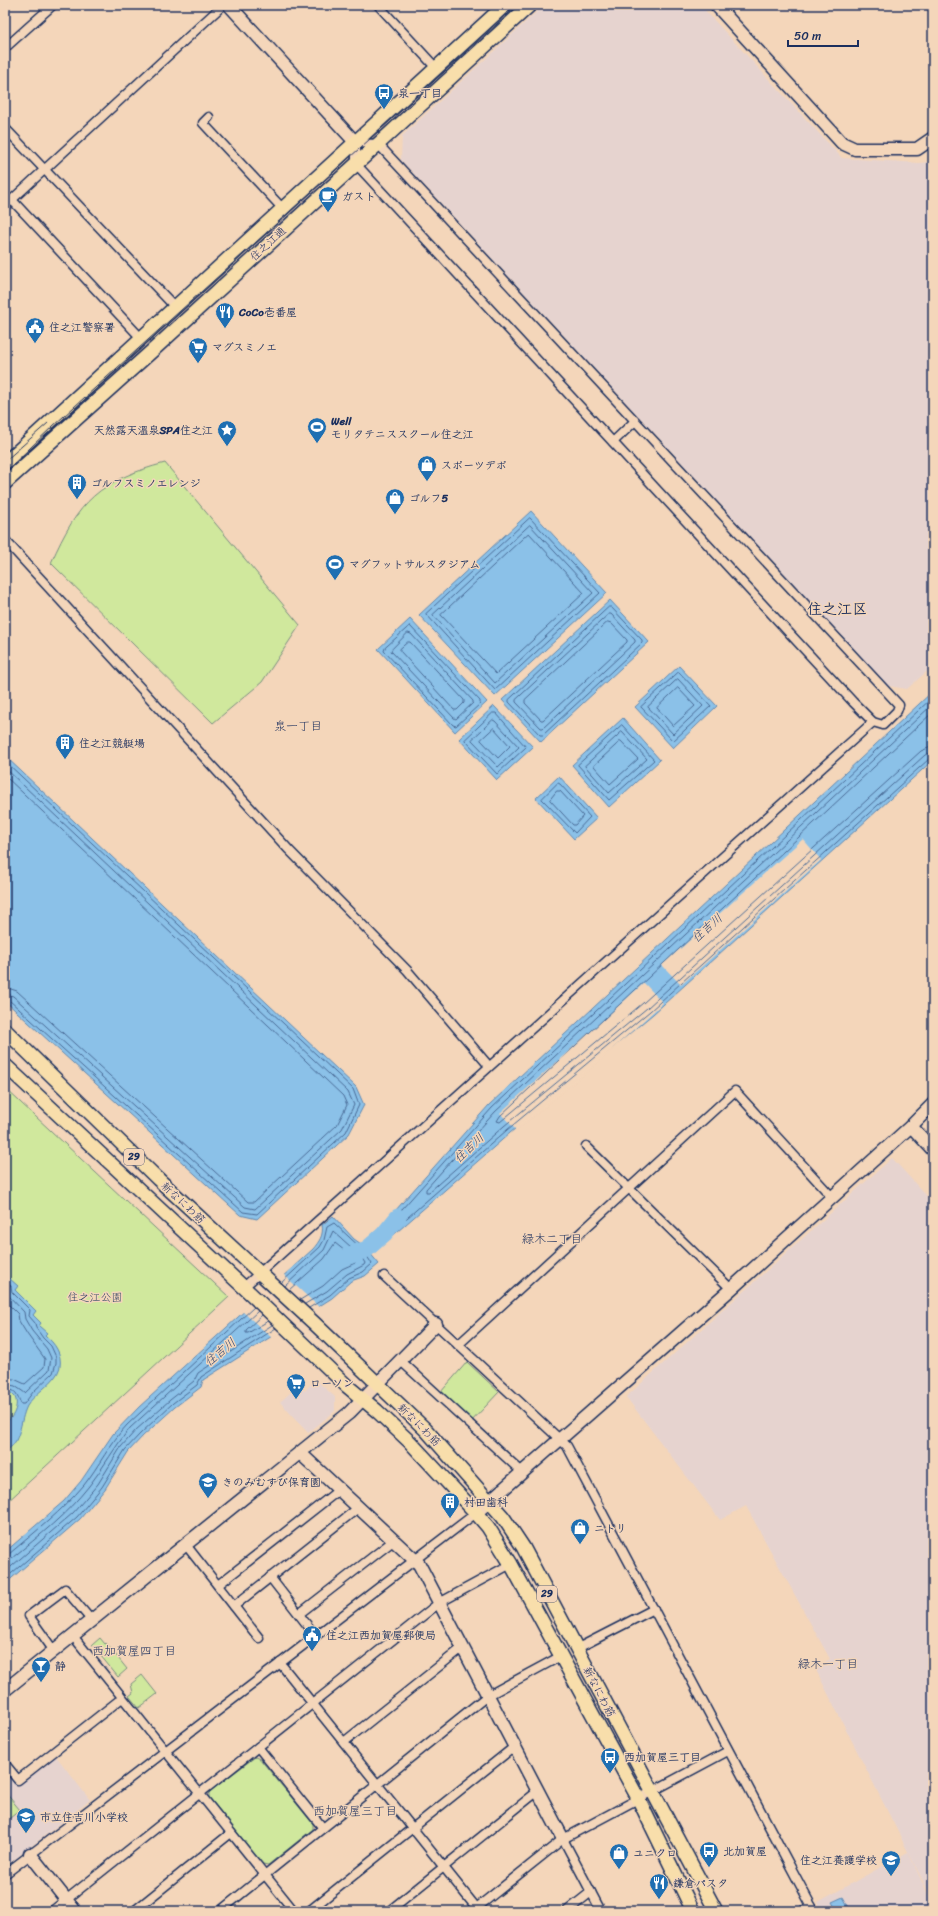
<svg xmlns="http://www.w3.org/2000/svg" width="938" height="1916" viewBox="0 0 938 1916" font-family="Sriracha,'Klee One',sans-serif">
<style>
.built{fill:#e6d3cf}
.green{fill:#d0e89d;stroke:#768c7e}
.water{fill:#8bc1e8;stroke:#5e87b1}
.pier{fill:#f4d6ba}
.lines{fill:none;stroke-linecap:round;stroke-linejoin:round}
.shore{stroke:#486995;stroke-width:1}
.river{stroke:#8bc1e8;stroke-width:17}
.street-casing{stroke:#1b2f5e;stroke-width:11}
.secondary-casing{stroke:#1b2f5e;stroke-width:15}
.primary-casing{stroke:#1b2f5e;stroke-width:16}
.street{stroke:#f4d6ba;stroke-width:8}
.secondary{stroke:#f4d6ba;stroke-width:12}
.primary{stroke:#f8deab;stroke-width:13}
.tram{stroke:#1b2f5e;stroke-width:1}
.labels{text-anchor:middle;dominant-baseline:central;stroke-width:3;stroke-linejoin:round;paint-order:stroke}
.shield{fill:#f4d6ba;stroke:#5c617a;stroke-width:1}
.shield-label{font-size:10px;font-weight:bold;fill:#1b2f5e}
.poi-label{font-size:11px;font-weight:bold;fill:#1b2f5e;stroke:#f4d6ba;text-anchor:start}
.street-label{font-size:11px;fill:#1b2f5e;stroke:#f4d6ba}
.park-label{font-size:11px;fill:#2d4264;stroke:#f4d6ba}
.neighbourhood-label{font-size:12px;fill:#1b2f5e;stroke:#f4d6ba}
.water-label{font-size:12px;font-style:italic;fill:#2c4573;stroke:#f4d6ba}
.district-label{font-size:15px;font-weight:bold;fill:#1b2f5e;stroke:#f4d6ba}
</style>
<rect width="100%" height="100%" fill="#f4d6ba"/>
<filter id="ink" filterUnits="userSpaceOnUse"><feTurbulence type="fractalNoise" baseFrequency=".025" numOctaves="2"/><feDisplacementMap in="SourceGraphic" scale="8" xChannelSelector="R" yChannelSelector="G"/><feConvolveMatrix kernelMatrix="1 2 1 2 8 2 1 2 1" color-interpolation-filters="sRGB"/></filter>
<g filter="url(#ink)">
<g class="built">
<path d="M544 5H700L842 158 919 163 929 162 933 157V666L907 689 889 686 401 160 402 136Z"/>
<path d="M892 1158 933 1203V1901L815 1668 830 1659 746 1506 720 1520 626 1397Z"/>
<path d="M315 1379 335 1397V1411L308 1433 280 1402 299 1385 305 1391Z"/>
<path d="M56 1756 90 1800 5 1867V1771L17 1786Z"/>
<path d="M908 1852 933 1905V1911H822L818 1902Z"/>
</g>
<g class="green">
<path d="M165 463 300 625 262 682 213 723 51 563C78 501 100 480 165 463Z"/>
<path d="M5 1088 229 1297 5 1504Z"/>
<path d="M467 1362 499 1392 470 1423 440 1393Z"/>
<path d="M100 1638 105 1644 106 1643 127 1669 118 1677 92 1645Z"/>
<path d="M142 1675 157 1694 139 1708 129 1696 133 1693 131 1684Z"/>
<path d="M255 1757 260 1759 313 1824V1829L268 1865 263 1864 209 1797V1792Z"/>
<path d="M5 1792 20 1810 5 1822Z"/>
</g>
<g class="water">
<path d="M531 511 607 593 495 696 419 615Z"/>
<path d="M610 600 649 642 541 742 502 700Z"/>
<path d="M410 619 487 702 455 732 378 649Z"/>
<path d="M679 666 717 706 673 748 635 707Z"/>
<path d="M933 691V760L653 1014 510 1133 389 1239 379 1229 489 1105Z"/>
<path d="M494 706 533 747 497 780 459 739Z"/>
<path d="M623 718 660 760 609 807 572 765Z"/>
<path d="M5 756 356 1087 364 1105 349 1134 257 1219 240 1215 5 1001Z"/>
<path d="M559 776 597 818 574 839 536 798Z"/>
<path d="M333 1216 354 1239 364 1246 379 1264 365 1276 351 1281 332 1298 203 1380 201 1387 175 1407 143 1436 128 1452 105 1489 80 1519 5 1584V1552L64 1501 81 1481 113 1434 139 1407 313 1249C319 1242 324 1235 322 1225Z"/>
<path d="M5 1277 9 1278 18 1286 15 1290 36 1311 33 1315 41 1323 39 1326 47 1333 45 1335C55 1344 62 1353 60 1367 56 1383 35 1392 27 1406 19 1422 22 1443 5 1451V1422C17 1418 23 1391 5 1393Z"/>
<path d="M843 1897 851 1911H837L832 1902Z"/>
</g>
<g class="pier">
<path d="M803 839 821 860 681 985 662 965Z"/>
<path d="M644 983 663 1003 591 1068 516 1130 500 1113Z"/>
<path d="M283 1274 320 1308 272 1338 242 1311Z"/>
</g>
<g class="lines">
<g class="shore">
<path d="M530 518 600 593 495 690 426 614Z"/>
<path d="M530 525 593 593 495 683 433 615Z"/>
<path d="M529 533 584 593 496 674 441 615Z"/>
<path d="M609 607H611L642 640V643L543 735H540L509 702V700Z"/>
<path d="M609 614H611L635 640V642L543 728H541L516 702V700Z"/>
<path d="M608 622 611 623 627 640V642L543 720H541L525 703V700Z"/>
<path d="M410 626 480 701V704L456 726 453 725 384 651 385 648Z"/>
<path d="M408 633 411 634 473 701V703L456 719 454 718 391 651 392 649Z"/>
<path d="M408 642H410L464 700V703L457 710H454L400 651V649Z"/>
<path d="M679 672 711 706 673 741 641 707Z"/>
<path d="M678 679 703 706 673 734 648 707Z"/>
<path d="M678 688 695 706 673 726 657 708Z"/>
<path d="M933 697 492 1108 386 1227V1230L391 1232 507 1130 650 1011 929 759 933 757"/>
<path d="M933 704 495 1112 426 1189V1192H429L504 1126 647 1008 925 755 933 752"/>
<path d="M933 712 500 1116 497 1121 500 1122 643 1003 921 751 933 746"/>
<path d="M493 713H496L526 747 497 774 465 740Z"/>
<path d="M493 720 495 721 519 747 498 767 472 740Z"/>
<path d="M622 725 654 760 609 800 578 765Z"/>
<path d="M494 728 510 746 498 758 481 740Z"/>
<path d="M622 732 647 759 609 793 585 766Z"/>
<path d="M621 741 638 759 610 784 594 766Z"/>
<path d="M5 761 353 1089 359 1105 346 1132 257 1214 243 1212 9 1000 5 998"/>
<path d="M5 768 348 1092 354 1105 342 1129 255 1209 245 1207 13 996 5 993"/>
<path d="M5 776 343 1096 347 1105 337 1125 254 1202H248L17 991 5 987"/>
<path d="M558 783 560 784 590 817 575 833 542 799Z"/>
<path d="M557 791H560L583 816 575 825H573L550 800Z"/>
<path d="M5 1281 11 1286 12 1292 30 1310 29 1316 35 1323 36 1328 43 1338 51 1346 56 1357V1363L53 1373 33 1392 24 1404H21C17 1395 17 1389 5 1389"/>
<path d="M281 1283 320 1247 324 1240 327 1227 334 1223 363 1250 372 1264 363 1272 349 1278 330 1295 309 1308"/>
<path d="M285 1286 324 1250 333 1231 360 1255 365 1263 364 1265 347 1274 327 1291 305 1304"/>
<path d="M5 1287 8 1295 24 1312 25 1319 32 1331 47 1349 51 1358 49 1370 25 1393 15 1386 5 1384"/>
<path d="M289 1290 324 1259 335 1243 355 1259V1263L342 1269 323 1286 300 1300"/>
<path d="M5 1301 18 1314 19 1321 27 1334 45 1359 44 1367 25 1384 14 1379 5 1378"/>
<path d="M262 1315 246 1330V1333H248L268 1321"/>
<path d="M5 1555 9 1554C35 1532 62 1511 84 1485 99 1466 110 1443 127 1425L254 1307"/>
<path d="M5 1560 12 1558C39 1536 67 1514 89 1486 104 1467 115 1446 130 1428L258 1311"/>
<path d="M5 1572 73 1513 98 1484 121 1447 136 1430 170 1400 194 1381 198 1373 272 1325"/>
<path d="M5 1579 77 1517 102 1487 125 1450 140 1434 173 1403 197 1385 201 1377 276 1328"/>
</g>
<path class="river" d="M346 1257 367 1249 384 1234 398 1217"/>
<g class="street-casing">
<g id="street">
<path d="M378 5 437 69"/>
<path d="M5 48 53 5"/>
<path d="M209 117 203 123 283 209"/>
<path d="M5 128 175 307"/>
<path d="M356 143 378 144 899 705 897 711 883 725 873 722 853 702 356 164Z"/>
<path d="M12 200 141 338"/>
<path d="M5 206 223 5"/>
<path d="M613 442 635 421"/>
<path d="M5 540 289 850 407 970 489 1066"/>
<path d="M586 1146 731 1289"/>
<path d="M384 1276 567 1446 814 1911"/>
<path d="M244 1287 873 722"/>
<path d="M458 1345 735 1091 832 1197"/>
<path d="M401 1361 522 1472"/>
<path d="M186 1545 259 1638"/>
<path d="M270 1577 315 1635"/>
<path d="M218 1585 339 1490"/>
<path d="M234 1606 358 1508"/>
<path d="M299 1614 393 1541"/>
<path d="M73 1636 294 1911"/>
<path d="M576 1649 654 1609"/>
<path d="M54 1651 29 1616 65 1589 92 1621"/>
<path d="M280 1663 479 1911"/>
<path d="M344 1742 462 1648"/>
<path d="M258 1747 323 1828"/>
<path d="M5 1764 18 1780 122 1698"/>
<path d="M563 1839 601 1911"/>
<path d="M5 1874 476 1513"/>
<path d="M474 1910 563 1839 728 1751"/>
<path d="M52 1911 439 1603 511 1564"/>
<path d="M134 1911 231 1833"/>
<path d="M220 1911 487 1696 561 1656"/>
<path d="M309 1911 514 1747"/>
<path d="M389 1911 538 1791"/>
<path d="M567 1911 591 1892"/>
<path d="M803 1911 812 1907"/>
</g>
</g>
<g class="secondary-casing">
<g id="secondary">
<path d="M229 5 356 143"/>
<path d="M716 5 842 143 855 149H917L933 138"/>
<path d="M911 1126 933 1150"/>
<path d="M300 1453 419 1564 563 1839"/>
<path d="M476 1513 731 1289 911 1126 933 1104"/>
<path d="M5 1690 349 1413 436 1324"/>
<path d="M30 1854 75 1911"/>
</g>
</g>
<g class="primary-casing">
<g id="primary">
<path d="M5 463 505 5"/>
<path d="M5 483 152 351 530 5"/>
<path d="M5 1030 158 1179 314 1323 426 1430 503 1517 523 1547 716 1911"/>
<path d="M5 1065 252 1295 347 1386 377 1411 410 1442 476 1513 488 1527 511 1564 638 1798 693 1911"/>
</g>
</g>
<use href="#street" class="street"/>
<use href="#secondary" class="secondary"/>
<use href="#primary" class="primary"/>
<g class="tram">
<path d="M5 461 48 423"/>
<path d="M5 472 53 426 518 5"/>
</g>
</g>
</g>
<defs>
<g id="bus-pin" transform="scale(1)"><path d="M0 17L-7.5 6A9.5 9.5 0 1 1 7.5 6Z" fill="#1f6fb2" stroke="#f4d6ba"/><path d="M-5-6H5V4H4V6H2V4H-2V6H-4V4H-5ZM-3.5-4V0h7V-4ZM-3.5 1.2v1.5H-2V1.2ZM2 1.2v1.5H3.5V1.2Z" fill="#fff"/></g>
<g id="cafe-pin" transform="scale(1)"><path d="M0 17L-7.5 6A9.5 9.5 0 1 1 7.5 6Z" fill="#1f6fb2" stroke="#f4d6ba"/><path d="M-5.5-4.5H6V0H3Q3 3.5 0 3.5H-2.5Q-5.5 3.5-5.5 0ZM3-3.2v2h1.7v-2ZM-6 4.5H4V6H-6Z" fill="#fff"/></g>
<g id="restaurant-pin" transform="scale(1)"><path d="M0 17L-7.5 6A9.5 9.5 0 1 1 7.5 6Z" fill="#1f6fb2" stroke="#f4d6ba"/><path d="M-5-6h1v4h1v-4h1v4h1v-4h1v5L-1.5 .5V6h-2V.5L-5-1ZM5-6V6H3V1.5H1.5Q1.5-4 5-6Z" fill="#fff"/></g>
<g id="civic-pin" transform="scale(1)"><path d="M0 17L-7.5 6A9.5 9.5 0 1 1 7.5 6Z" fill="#1f6fb2" stroke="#f4d6ba"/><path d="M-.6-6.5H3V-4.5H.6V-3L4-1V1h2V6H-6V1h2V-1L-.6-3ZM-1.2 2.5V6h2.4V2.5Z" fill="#fff"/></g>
<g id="supermarket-pin" transform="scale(1)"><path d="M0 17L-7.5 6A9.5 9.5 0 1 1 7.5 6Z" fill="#1f6fb2" stroke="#f4d6ba"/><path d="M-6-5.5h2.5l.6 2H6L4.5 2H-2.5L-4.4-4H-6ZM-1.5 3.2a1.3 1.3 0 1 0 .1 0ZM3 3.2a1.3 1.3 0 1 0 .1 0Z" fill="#fff"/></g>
<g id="stadium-pin" transform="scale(1)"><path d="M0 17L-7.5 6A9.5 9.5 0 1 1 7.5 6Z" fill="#1f6fb2" stroke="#f4d6ba"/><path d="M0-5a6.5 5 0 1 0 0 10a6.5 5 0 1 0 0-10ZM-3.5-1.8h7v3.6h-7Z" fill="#fff"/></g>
<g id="sight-pin" transform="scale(1)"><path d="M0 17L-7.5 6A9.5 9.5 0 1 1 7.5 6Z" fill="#1f6fb2" stroke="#f4d6ba"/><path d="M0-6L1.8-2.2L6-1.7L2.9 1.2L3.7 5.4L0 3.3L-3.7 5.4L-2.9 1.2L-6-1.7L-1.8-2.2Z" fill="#fff"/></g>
<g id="shop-pin" transform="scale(1)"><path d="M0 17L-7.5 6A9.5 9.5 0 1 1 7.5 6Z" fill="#1f6fb2" stroke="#f4d6ba"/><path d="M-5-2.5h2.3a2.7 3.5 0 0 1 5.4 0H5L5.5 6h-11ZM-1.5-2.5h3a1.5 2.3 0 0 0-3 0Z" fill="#fff"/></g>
<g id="building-pin" transform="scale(1)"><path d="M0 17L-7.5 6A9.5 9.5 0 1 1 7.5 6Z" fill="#1f6fb2" stroke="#f4d6ba"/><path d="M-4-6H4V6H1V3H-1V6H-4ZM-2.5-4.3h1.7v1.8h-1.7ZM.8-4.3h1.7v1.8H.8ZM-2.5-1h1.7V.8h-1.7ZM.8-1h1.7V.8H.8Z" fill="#fff"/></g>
<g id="school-pin" transform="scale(1)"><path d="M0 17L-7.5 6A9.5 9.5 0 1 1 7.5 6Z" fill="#1f6fb2" stroke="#f4d6ba"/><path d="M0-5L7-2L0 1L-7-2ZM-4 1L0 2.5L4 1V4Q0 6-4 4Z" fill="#fff"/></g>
<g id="bar-pin" transform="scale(1)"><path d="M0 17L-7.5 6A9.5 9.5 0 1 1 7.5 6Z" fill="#1f6fb2" stroke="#f4d6ba"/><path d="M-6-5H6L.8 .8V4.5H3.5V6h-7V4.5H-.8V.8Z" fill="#fff"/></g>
</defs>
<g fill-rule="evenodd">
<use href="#bus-pin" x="384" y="93"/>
<use href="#cafe-pin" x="328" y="196"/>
<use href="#restaurant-pin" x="225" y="312"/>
<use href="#civic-pin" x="35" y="327"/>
<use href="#supermarket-pin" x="198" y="347"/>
<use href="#stadium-pin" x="317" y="427"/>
<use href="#sight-pin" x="227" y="430"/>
<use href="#shop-pin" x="427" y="465"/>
<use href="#building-pin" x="77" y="483"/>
<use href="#shop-pin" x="395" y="498"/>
<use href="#stadium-pin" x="335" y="564"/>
<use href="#building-pin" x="65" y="743"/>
<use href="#supermarket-pin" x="296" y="1383"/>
<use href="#school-pin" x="208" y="1482"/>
<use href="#building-pin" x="450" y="1502"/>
<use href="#shop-pin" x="580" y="1528"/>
<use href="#civic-pin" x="312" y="1635"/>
<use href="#bar-pin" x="41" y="1666"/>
<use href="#bus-pin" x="610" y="1757"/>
<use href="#school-pin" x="26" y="1817"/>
<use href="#bus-pin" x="709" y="1851"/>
<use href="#shop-pin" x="619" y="1853"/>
<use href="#school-pin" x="891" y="1860"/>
<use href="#restaurant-pin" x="659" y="1883"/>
</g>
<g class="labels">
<g class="shield">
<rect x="124" y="1149" width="20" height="16" rx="3"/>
<rect x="537" y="1586" width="20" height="16" rx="3"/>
</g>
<g class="shield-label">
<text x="134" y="1157">29</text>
<text x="547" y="1594">29</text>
</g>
<g class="poi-label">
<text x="398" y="93">泉一丁目</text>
<text x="342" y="196">ガスト</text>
<text x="239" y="312">CoCo壱番屋</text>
<text x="49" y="327">住之江警察署</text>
<text x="212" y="347">マグスミノエ</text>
<text x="331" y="421">Well<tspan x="331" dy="13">モリタテニススクール住之江</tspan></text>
<text x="213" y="430" text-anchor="end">天然露天溫泉SPA住之江</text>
<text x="441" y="465">スポーツデポ</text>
<text x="91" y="483">ゴルフスミノエレンジ</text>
<text x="409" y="498">ゴルフ5</text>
<text x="349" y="564">マグフットサルスタジアム</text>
<text x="79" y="743">住之江競艇場</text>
<text x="310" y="1383">ローソン</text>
<text x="222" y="1482">きのみむすび保育園</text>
<text x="464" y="1502">村田歯科</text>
<text x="594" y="1528">ニトリ</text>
<text x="326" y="1635">住之江西加賀屋郵便局</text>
<text x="55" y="1666">静</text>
<text x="624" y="1757">西加賀屋三丁目</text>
<text x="40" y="1817">市立住吉川小学校</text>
<text x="723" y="1851">北加賀屋</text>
<text x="633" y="1853">ユニクロ</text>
<text x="877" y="1860" text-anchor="end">住之江養護学校</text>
<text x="673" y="1883">鎌倉パスタ</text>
</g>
<g class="street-label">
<text transform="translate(268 244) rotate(-43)">住之江通</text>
<text transform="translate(183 1203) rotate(43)">新なにわ筋</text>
<text transform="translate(419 1425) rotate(45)">新なにわ筋</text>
<text transform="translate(599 1692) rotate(62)">新なにわ筋</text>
</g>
<g class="park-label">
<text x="95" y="1297">住之江公園</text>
</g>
<g class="neighbourhood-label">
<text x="298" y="726">泉一丁目</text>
<text x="552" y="1239">緑木二丁目</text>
<text x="134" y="1651">西加賀屋四丁目</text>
<text x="828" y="1664">緑木一丁目</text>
<text x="355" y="1811">西加賀屋三丁目</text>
</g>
<g class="water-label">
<text transform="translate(707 928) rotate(-42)">住吉川</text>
<text transform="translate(469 1148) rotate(-43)">住吉川</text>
<text transform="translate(220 1352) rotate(-40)">住吉川</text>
</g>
<g class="district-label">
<text x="837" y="609">住之江区</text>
</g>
</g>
<rect width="938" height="1916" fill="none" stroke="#f4d6ba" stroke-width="20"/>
<rect x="10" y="10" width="918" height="1896" fill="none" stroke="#1b2f5e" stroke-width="1.5" filter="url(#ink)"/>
<path d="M788 40v6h70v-6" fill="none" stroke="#1b2f5e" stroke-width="2"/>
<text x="794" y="40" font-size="12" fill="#1b2f5e" stroke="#f4d6ba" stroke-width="3" paint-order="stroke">50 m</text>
</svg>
